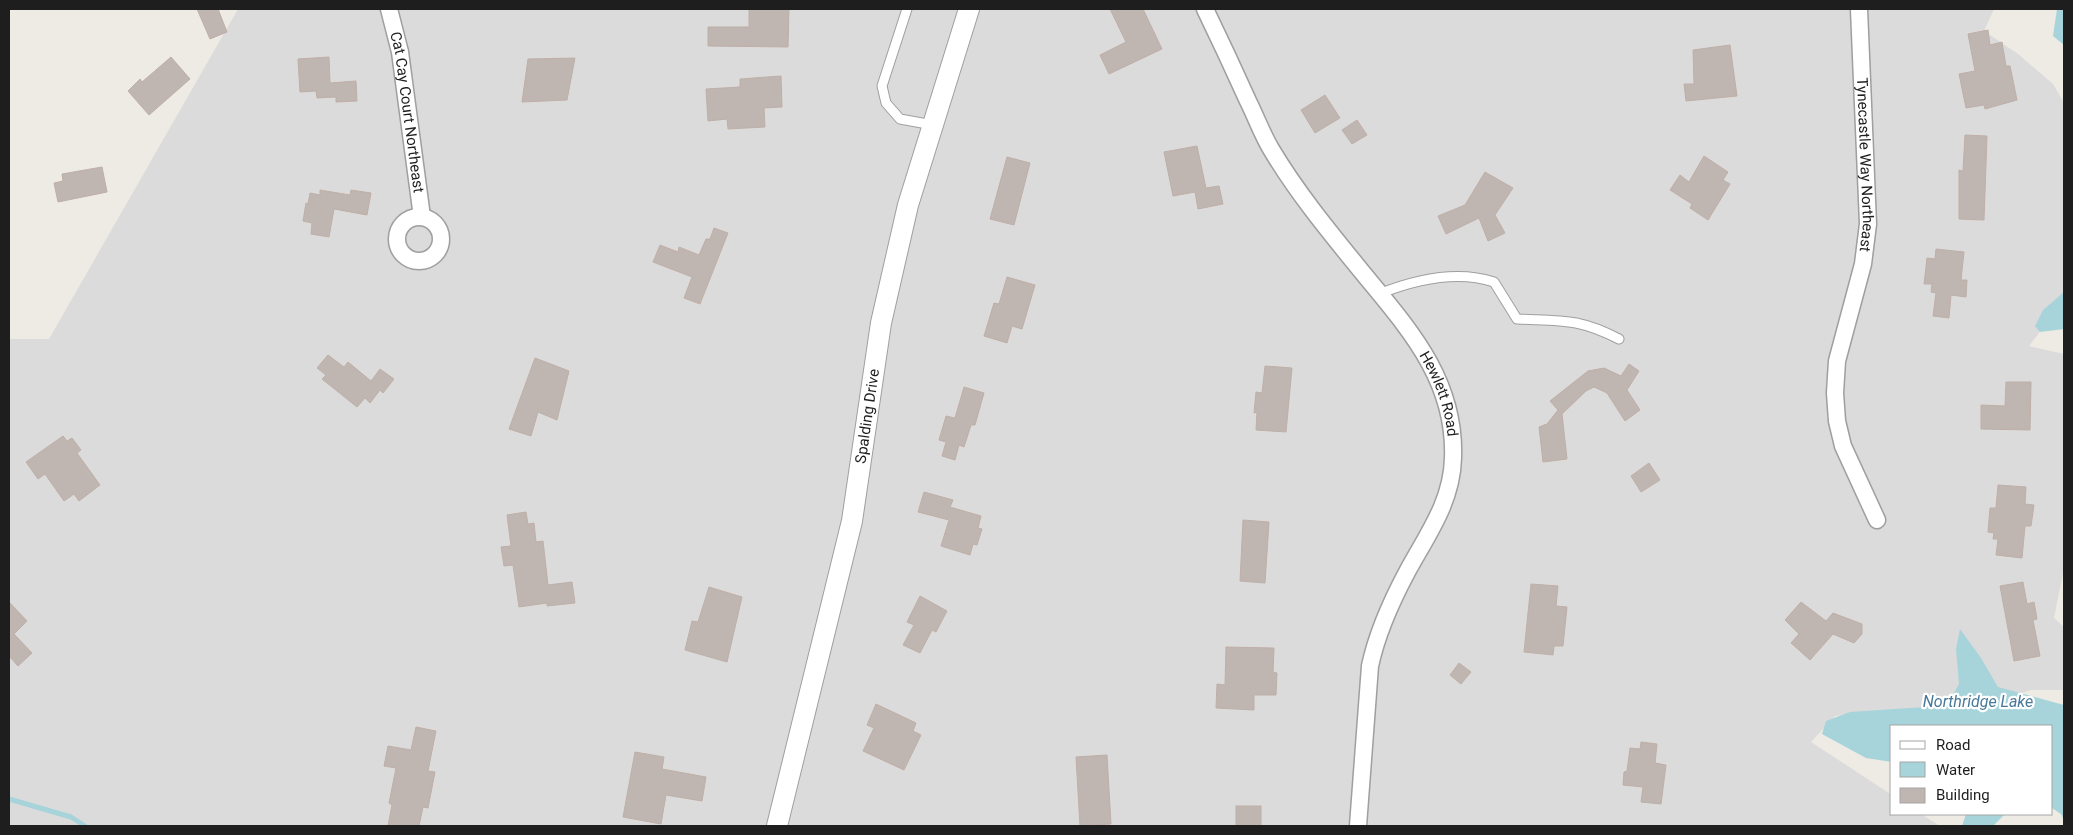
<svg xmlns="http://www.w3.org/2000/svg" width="2073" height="835" viewBox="0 0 2073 835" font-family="Roboto,sans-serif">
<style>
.residential{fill:#dcdbdb}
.water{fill:#a6d4da}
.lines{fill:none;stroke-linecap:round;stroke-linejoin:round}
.stream{stroke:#a6d4da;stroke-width:5}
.building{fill:#bfb5b1;stroke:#bfafa7}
.service-casing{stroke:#9f9f9f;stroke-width:11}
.minor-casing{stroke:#9f9f9f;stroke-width:19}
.tertiary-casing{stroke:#9f9f9f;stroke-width:22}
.service{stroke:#fff;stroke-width:9}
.minor{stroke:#fff;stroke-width:16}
.tertiary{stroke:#fff;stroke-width:20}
.labels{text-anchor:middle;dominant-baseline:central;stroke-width:4.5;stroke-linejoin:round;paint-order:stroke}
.street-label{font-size:15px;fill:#1e1e1e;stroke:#fff}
.water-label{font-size:16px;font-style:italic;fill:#49799a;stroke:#fff}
</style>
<rect width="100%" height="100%" fill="#eeeae4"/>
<path class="residential" d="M238 9H1994L1984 31 2018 54 2053 84 2064 103V300L2029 346 2064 354V568L2054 618 2064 627V690H2031L1999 701 1835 716 1811 742 1892 795V814H1921L1940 826H9V339H49Z"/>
<g class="water">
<path d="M2057 9H2064V45L2053 36Z"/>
<path d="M2064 292V329L2040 332 2035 326 2043 310Z"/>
<path d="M1960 629 1981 658 1998 687 2064 705V820L2061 814 2052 808V726H1892V762L1866 758 1822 734 1826 721 1850 712 1925 707 1949 702 1959 684 1956 649Z"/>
<path d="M1966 814H2005L1993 826H1962Z"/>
</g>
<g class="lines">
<path class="stream" d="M9 799 71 817 85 826"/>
</g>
<g class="building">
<path d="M197 9H218L227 32 210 39Z"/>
<path d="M749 9H789L788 47 708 46V27H749Z"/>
<path d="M1110 9H1143L1162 49 1109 74 1100 55 1126 42Z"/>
<path d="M1988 30 1990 45 2002 42 2006 66H2010L2017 100 1985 109 1984 105 1966 108 1959 74 1975 71 1968 34Z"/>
<path d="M1730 45 1737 96 1686 101 1684 84H1694L1693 50Z"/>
<path d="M171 57 190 79 149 115 128 91 140 79 142 82Z"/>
<path d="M329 57 330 83 356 81 357 101 336 102V97L317 98 316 91 300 92 298 59Z"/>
<path d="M575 58 567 100 522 102 528 59Z"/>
<path d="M781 76 782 107 764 108 765 127 728 129 727 119 708 121 706 89 740 87V79Z"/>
<path d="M1325 95 1340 118 1315 133 1301 110Z"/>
<path d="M1357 120 1367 135 1352 144 1342 130Z"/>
<path d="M1965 135 1987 136 1984 220 1959 219V170L1963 171Z"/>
<path d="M1197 146 1206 188 1219 186 1223 204 1198 209 1195 192 1173 196 1164 152Z"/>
<path d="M1704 156 1728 172 1723 180 1730 184 1708 220 1690 208 1692 204 1670 190 1680 175 1689 182Z"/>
<path d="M1007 157 1030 163 1014 225 990 219Z"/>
<path d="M102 167 107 192 58 202 54 183 63 181 62 174Z"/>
<path d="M1485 172 1513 188 1495 215 1505 233 1488 241 1479 218 1446 234 1438 216 1465 205Z"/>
<path d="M320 190 350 195 351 190 371 193 367 215 334 209 329 237 311 234 312 223 303 221 306 203 308 204 310 193 320 195Z"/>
<path d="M714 228 728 233 700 304 684 298 692 277 653 262 660 245 678 252 679 247 699 255 706 239H710Z"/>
<path d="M1936 249 1964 252 1961 280H1967L1966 297 1951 295 1949 318 1933 316 1936 293 1931 292 1932 284H1924L1927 258 1935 259Z"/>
<path d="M1007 277 1035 285 1022 329 1012 326 1007 343 984 336 994 303 999 304Z"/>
<path d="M328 355 344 367 348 362 371 381 380 369 394 379 383 393 380 390 370 403 365 398 357 407 322 379 326 375 317 368Z"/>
<path d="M535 358 569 371 557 420 538 412 531 436 509 429Z"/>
<path d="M1629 364 1639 371 1627 390 1640 410 1625 421 1607 393 1594 387 1586 391 1562 414 1567 459 1543 462 1539 427 1547 424 1558 410 1550 401 1588 371 1604 368 1621 376Z"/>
<path d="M1265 366 1292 368 1286 432 1256 430 1257 412 1254 413 1256 392 1262 393Z"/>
<path d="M2006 382H2031L2030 430 1981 429V405L2005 406Z"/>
<path d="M964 387 984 393 975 425H971L964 447 959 445 955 460 942 456 946 442 939 440 946 416 955 418Z"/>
<path d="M63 436 67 441 72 438 81 450 77 453 100 485 79 501 74 494 64 501 45 474 38 479 26 462Z"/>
<path d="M1649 463 1660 480 1641 492 1631 476Z"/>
<path d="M1998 485 2026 487 2025 504 2034 505 2031 526H2025L2022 558 1996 555 1998 539H1993L1994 533 1988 532 1990 508H1996Z"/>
<path d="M924 492 953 500 950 507 981 516 978 528 982 529 977 545 973 544 970 555 941 546 949 520 918 512Z"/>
<path d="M526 512 528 524 534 523 536 542 543 541 548 585 572 582 575 603 547 606V603L519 607 513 565 504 566 501 547 511 546 507 515Z"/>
<path d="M1243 520 1269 522 1265 583 1240 581Z"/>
<path d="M2023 582 2027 604 2034 602 2037 619 2033 620 2040 656 2014 661 2000 586Z"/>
<path d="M1531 584 1558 586 1556 606 1567 607 1563 646H1554L1553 655 1524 652Z"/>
<path d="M709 587 742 597 727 662 685 650 692 621 698 622Z"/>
<path d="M920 596 947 611 936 632 932 630 920 653 903 645 914 625 907 622Z"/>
<path d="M9 602 27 621 14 634 32 653 18 666 9 656Z"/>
<path d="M1801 602 1826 621 1833 613 1862 624V634L1854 643 1833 634 1810 660 1791 643 1799 634 1785 620Z"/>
<path d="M1226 647 1274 648 1273 672 1277 673 1276 695H1254V710L1216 708 1217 684 1225 685Z"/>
<path d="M1459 663 1471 672 1461 684 1450 675Z"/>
<path d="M876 704 916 723 913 731 921 735 904 770 863 751 874 728 867 725Z"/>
<path d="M416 727 436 731 428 771 435 772 428 808 423 807 419 826H388L392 805 389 803 396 768 384 766 388 746 411 750Z"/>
<path d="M1641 742 1657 744 1655 763 1666 765 1661 804 1641 802 1643 787 1623 785 1624 772 1627 771 1630 748 1640 749Z"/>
<path d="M635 752 664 757 662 769 706 777 702 801 666 795 661 824 623 817Z"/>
<path d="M1107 755 1111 824 1080 826 1076 757Z"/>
<rect x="1236" y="806" width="25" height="20"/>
</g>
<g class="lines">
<g class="service-casing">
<g id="service">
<path d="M907 9 882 86 886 103 900 119 933 125"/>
<path d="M1379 294C1414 280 1457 270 1494 282L1517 319C1562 321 1578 318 1619 339"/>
</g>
</g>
<g class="minor-casing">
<g id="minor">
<path id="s1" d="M389 9 400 52 422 217"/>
<path id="s2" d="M1205 9C1220 40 1234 70 1248 101 1256 117 1262 134 1271 149 1296 191 1327 229 1358 267 1405 325 1456 377 1453 458 1452 502 1427 535 1407 572 1391 602 1377 633 1370 666L1358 826"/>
<path id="s3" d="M1859 9 1868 224 1863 264 1837 361 1835 393 1837 421 1843 446 1877 520"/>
<circle cx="419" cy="239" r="22"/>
</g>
</g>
<g class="tertiary-casing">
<g id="tertiary">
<path id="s4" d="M777 826 852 521 881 323 908 205 969 9"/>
</g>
</g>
<use href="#service" class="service"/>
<use href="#minor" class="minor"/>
<use href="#tertiary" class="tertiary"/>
</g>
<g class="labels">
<g class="street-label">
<text stroke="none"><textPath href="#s1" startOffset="105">Cat Cay Court Northeast</textPath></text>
<text stroke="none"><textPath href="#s3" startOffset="156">Tynecastle Way Northeast</textPath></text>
<text stroke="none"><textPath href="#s2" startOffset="454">Hewlett Road</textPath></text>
<text stroke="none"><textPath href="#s4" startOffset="420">Spalding Drive</textPath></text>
</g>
<g class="water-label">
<text x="1978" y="701">Northridge Lake</text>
</g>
</g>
<rect width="2073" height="835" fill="none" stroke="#1e1e1e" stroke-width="20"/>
<rect x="1890" y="725" width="162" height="90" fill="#ffffff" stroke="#a5a5a5"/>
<rect x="1900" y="741" width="25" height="8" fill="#ffffff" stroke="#a5a5a5"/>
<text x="1936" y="750" font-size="15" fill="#1e1e1e">Road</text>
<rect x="1900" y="762" width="25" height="15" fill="#a6d4da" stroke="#a5a5a5"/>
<text x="1936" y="775" font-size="15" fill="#1e1e1e">Water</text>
<rect x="1900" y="788" width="25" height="15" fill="#bfb5b1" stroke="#a5a5a5"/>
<text x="1936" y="800" font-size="15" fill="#1e1e1e">Building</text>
</svg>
